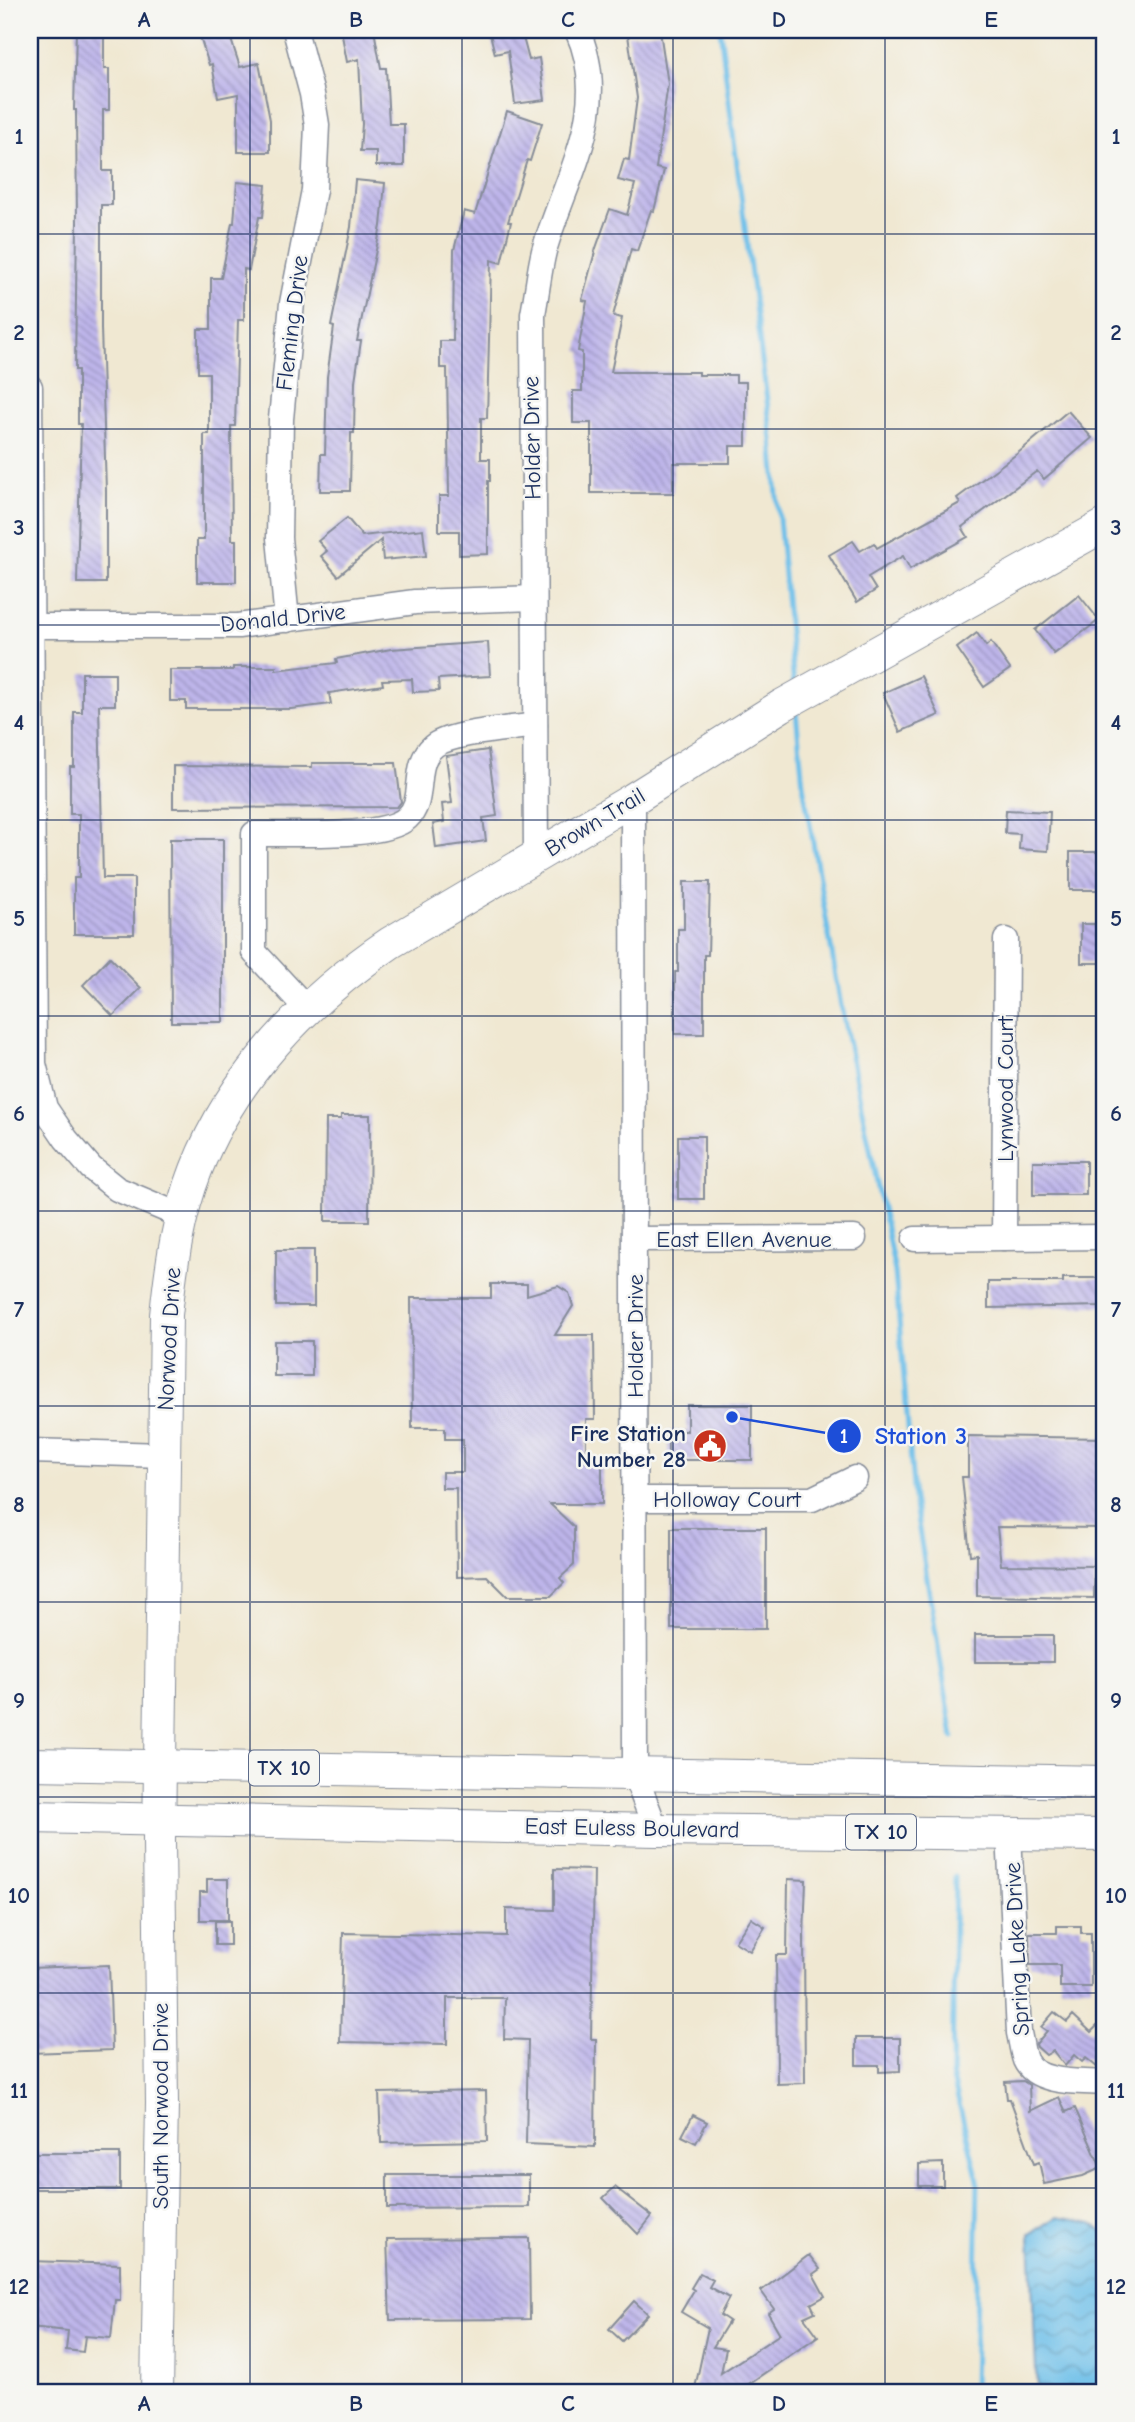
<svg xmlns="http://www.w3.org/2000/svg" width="1135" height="2422" viewBox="0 0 1135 2422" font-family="'Comic Neue',sans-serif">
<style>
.water{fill:url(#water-waves);stroke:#4477a4;stroke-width:2}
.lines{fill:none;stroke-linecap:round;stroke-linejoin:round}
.stream{stroke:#6dbfe9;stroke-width:5}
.building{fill:url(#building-back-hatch)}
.minor-casing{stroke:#868c98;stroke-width:27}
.major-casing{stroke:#868c98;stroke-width:34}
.minor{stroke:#fff;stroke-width:24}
.major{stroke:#fff;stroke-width:32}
.grid{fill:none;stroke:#1b2f5e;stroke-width:2;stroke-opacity:0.55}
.labels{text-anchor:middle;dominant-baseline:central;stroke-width:5;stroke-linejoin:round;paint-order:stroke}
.shield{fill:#f6f6f2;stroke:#5d6b8a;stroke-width:2}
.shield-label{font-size:21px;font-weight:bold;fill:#1b2f5e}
.street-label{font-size:23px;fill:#1b2f5e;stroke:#f6f6f2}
.poi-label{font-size:23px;font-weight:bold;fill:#1b2f5e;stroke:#f6f6f2;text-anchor:end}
.leader{fill:none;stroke:#1d4ed8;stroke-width:2.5}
.callout-dot{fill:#1d4ed8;stroke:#f6f6f2;stroke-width:2.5}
.mark-label{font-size:21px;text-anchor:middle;font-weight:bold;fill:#fff}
.callout-label{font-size:24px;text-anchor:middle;font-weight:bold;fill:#1d4ed8;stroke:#f6f6f2;stroke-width:5;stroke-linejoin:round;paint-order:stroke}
.neatline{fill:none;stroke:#1b2f5e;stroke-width:2.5}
.grid-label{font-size:23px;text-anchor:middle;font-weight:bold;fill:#1b2f5e}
</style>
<defs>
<pattern id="water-waves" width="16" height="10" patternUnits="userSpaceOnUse" patternTransform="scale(1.75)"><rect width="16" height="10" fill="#6dbfe9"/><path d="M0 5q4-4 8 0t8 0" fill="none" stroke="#599cc0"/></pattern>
<pattern id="building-back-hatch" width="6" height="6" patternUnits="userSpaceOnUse" patternTransform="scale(1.75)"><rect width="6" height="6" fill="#beb5ea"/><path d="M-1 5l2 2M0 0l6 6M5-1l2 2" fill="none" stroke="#9a94c1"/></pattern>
</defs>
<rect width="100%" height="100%" fill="#f6f6f2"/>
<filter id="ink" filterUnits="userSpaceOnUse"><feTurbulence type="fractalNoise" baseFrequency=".0143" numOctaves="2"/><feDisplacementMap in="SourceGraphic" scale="14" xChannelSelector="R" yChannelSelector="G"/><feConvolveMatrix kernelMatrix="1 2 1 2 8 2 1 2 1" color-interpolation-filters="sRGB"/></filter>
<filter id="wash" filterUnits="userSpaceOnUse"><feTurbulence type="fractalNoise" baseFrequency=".00686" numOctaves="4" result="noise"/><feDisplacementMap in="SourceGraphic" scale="28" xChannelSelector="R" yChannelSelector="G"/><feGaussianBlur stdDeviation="1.57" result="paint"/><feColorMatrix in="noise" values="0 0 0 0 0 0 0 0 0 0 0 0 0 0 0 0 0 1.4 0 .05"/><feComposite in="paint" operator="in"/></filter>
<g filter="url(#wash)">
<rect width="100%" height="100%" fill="#f0e8d2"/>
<path class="water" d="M1057 2217 1092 2223 1105 2234V2392H1037L1030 2234Z"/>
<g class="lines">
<g class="stream">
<path d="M720 30 772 440 794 687"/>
<path d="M796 711 803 784 841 1006 895 1272 914 1499 953 1737"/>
<path d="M955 1877 952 2075 978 2180 974 2392"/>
</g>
</g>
<g id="blocks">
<g class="building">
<path d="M76 30H104V69H109V110H103V171H112V205H101V328L106 491V583H77L81 424H78V370H75L77 223 76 110H74Z"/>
<path d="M198 30H228L240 67 259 63 270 120V152H238V94L218 98 212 64 209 65Z"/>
<path d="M341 30H374L381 68H386L389 124H404V166H376V151H360L362 124 359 59 347 62Z"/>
<path d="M489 30H521L529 60 539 58 545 100 515 104 508 51 495 54Z"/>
<path d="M660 31 668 84 656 168 664 170 654 211 651 210 637 251 631 249 613 316 622 318 611 372H699V375H736V382H746V446H730V463H673V493H591V423H573V391H582V352L578 351 587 301 582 300 596 248 610 209 627 215 635 184 618 180 624 159 629 160 637 98 628 35Z"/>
<path d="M507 111 542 123 530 161 527 160 508 222H511L501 263 491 260 487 418H481V459H490V481H488V554L459 555V531H439V496H449L447 368H440V341H453L454 250 464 211 475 214Z"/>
<path d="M355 180 385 183 381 226 357 341H361L355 381 354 433H351L350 491H320L321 454H325L327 377 334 327 331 326 351 227Z"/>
<path d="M237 182 266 185 263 217H259L249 270 244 269V320H238L235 426H231L232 540H236V582H197V540H204V434H209V373H198V329H211V278H221L232 223H234Z"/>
<path d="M1068 411 1092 438 1044 479 1037 471 962 527 968 537 910 569 903 556 868 577 876 590 857 602 829 555 853 541 860 551 874 543 877 548 960 503 957 498 1018 453Z"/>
<path d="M347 518 362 536 423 529 426 556 383 560 381 540 338 576 321 556 327 551 318 541Z"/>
<path d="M1079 595 1099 620 1054 654 1035 630Z"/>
<path d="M977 633 986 646 991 642 1010 669 984 687 957 648Z"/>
<path d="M488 642 490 676 438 679 439 691 413 692 412 679 382 680 383 685 329 693 331 704 291 709H186V701H170V670H233V667H276V670L337 663 336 659 391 649Z"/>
<path d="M82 673H115V705H99L103 878H134V934H74V878H79V814H70V767H74V712H82Z"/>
<path d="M921 676 939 715 900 732 883 693Z"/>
<path d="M488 750 497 816 483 818 486 841 436 848 433 824 444 822 442 804 452 803 446 756Z"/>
<path d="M312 763H396L401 802 397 807 173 808V766L312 767Z"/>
<path d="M1006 810 1050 812 1048 851 1019 849 1020 834 1005 833Z"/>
<path d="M170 839H223V1022H171Z"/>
<rect x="1070" y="852" width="35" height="38"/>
<path d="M684 882H710L708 955H704V1034H675V972H678V929H684Z"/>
<rect x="1081" y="924" width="24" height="39"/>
<path d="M110 957 141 988 113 1016 83 985Z"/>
<path d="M341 1115H370L369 1221H325L326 1119H341Z"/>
<rect x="678" y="1136" width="26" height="63"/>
<rect x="1033" y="1161" width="53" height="34"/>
<rect x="276" y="1250" width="38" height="56"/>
<path d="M1063 1278H1105V1306L988 1308V1282H1063Z"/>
<path d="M491 1284H527V1295L558 1286 569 1293 573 1306 555 1335H594L595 1419H586V1462H602V1504H550L574 1527V1565L560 1578 564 1583 551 1596H507L487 1576 457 1577 456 1488H442V1472H463V1439H445V1428H412L411 1298H491Z"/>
<rect x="274" y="1341" width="38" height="35"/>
<path d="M687 1405H752V1460H668V1431H687Z"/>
<path d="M968 1436 1105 1438V1528L997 1527 1001 1565 1095 1566 1094 1598 977 1596V1554L970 1555 962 1477H968Z"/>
<rect x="671" y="1528" width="95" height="101"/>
<rect x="975" y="1635" width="78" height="27"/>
<path d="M554 1869 594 1870 591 2039H596L595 2147 526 2144 528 2040 504 2039 505 1998H447V2044L340 2042 343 1933 506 1936V1909L554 1910Z"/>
<path d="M207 1879H228V1920H200V1892H207Z"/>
<path d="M788 1879 806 1880 804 1936 805 2083 777 2084 776 1955H787Z"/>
<path d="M751 1918 765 1927 750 1951 735 1942Z"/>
<rect x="215" y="1921" width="15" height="24"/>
<path d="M1057 1926H1081V1933H1091V1987H1060V1965H1030L1029 1933H1057Z"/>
<path d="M109 1965 112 2050 30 2053V1968Z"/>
<path d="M1054 2012 1067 2022 1073 2015 1091 2032 1105 2018V2057L1097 2067 1086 2058 1082 2062 1074 2055 1065 2066 1053 2051 1046 2055 1037 2047 1036 2044 1047 2031 1041 2027Z"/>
<path d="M856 2038H900V2071L879 2072V2065H856Z"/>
<path d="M1023 2081 1029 2085 1030 2111 1059 2097 1066 2112 1075 2108 1101 2168 1083 2176 1044 2184 1039 2162 1034 2164 1010 2099H1007L1005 2082Z"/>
<path d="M486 2091 487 2141 381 2143 379 2093Z"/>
<path d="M693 2115 707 2122 696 2143 682 2136Z"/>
<rect x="30" y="2153" width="90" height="36"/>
<path d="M943 2163V2186H919V2164Z"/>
<path d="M387 2175H529V2207L387 2208Z"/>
<path d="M615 2187 652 2216 638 2234 603 2198Z"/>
<path d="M529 2238 530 2319 390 2320 387 2239Z"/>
<path d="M809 2255 820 2269 813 2274 825 2296 811 2304 815 2312 804 2317 818 2336 737 2392H694L699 2389 695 2388 708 2328 681 2312 694 2290 691 2288 700 2273 713 2280 709 2287 729 2298 720 2315 729 2321 713 2347 726 2349 721 2373 780 2334 768 2313 774 2309 761 2291Z"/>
<path d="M30 2261 120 2264V2300H115L111 2338 85 2336 83 2352 66 2350 68 2331 30 2327Z"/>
<path d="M634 2301 648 2314 622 2341 609 2329Z"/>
</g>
</g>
</g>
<g filter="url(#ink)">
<use href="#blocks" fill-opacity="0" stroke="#868c98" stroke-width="2"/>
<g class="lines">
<g class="minor-casing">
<g id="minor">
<path d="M30 387 34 1064 45 1108 66 1139 91 1168 117 1189 181 1216"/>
<path d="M287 620 279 538 281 419 292 303 314 190 317 125 312 94 295 30"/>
<path d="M30 626H238L415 602 534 598"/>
<path d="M633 799 635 1775 656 1830"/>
<path d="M536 858 533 314C537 294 539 271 544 251 565 177 613 108 577 30"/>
<path d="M307 1009 254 952V834C287 833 385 839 407 818 419 807 418 792 420 778 421 766 425 752 435 745 454 732 511 729 535 725"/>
<path d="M1004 1238 1006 940"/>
<path d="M635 1239 854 1238"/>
<path d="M915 1239 1105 1237"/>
<path d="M30 1451 164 1455"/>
<path d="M636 1499H812L855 1478"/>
<path d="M1009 1834 1019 2033C1021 2041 1022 2052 1025 2060 1036 2085 1082 2081 1105 2083"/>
</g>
</g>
<g class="major-casing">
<g id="major">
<path d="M30 1764 1105 1782"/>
<path d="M30 1817 656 1830 1105 1835"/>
<path d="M157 2392 162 2103 159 1840 166 1315C171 1266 178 1216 196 1170 233 1075 307 999 390 943L633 799 781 706 1105 525"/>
</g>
</g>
<use href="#minor" class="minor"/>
<use href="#major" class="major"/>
</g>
</g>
<path class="grid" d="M250 30V2392M462 30V2392M673 30V2392M885 30V2392M30 234H1105M30 429H1105M30 625H1105M30 820H1105M30 1016H1105M30 1211H1105M30 1406H1105M30 1602H1105M30 1797H1105M30 1993H1105M30 2188H1105"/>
<defs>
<g id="civic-disc" transform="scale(1.75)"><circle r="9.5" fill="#c8321e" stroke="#f6f6f2"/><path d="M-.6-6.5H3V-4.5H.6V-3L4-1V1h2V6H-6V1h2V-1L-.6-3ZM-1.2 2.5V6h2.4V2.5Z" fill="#fff"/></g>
</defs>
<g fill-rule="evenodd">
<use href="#civic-disc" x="710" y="1446"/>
</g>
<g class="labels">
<g class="shield">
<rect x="249" y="1750.5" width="70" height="35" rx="5"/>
<rect x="846" y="1814.5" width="70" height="35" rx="5"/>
</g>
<g class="shield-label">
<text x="284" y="1768">TX 10</text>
<text x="881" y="1832">TX 10</text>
</g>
<g class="street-label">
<text transform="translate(292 323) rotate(-83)">Fleming Drive</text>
<text transform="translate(532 438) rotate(-91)">Holder Drive</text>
<text transform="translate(283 618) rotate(-6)">Donald Drive</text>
<text transform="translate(595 822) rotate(-31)">Brown Trail</text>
<text transform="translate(1005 1089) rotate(-90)">Lynwood Court</text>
<text x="744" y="1239">East Ellen Avenue</text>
<text transform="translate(635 1336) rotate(-90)">Holder Drive</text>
<text transform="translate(169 1339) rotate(-87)">Norwood Drive</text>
<text x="727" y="1499">Holloway Court</text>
<text transform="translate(632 1828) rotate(1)">East Euless Boulevard</text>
<text transform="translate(1017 1949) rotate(-93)">Spring Lake Drive</text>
<text transform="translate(160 2106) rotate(-90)">South Norwood Drive</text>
</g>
<g class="poi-label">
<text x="686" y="1433">Fire Station<tspan x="686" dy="26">Number 28</tspan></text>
</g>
</g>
<path class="leader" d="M732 1417L844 1436"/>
<g class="callout-dot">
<circle cx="732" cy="1417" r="7"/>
<circle cx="844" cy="1436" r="18"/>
</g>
<g class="mark-label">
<text x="844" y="1443">1</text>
</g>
<g class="callout-label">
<text x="921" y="1444">Station 3</text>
</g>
<rect width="1135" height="2422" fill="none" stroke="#f6f6f2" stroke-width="77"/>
<rect x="38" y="38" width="1058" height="2346" class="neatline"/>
<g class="grid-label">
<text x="144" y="27">A</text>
<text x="356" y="27">B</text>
<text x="568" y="27">C</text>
<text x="779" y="27">D</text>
<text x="991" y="27">E</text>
<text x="19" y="144">1</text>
<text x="1116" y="144">1</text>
<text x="19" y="340">2</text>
<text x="1116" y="340">2</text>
<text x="19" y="535">3</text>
<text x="1116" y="535">3</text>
<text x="19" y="730">4</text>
<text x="1116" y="730">4</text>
<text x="19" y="926">5</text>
<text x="1116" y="926">5</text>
<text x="19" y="1121">6</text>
<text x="1116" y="1121">6</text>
<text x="19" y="1317">7</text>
<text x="1116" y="1317">7</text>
<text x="19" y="1512">8</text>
<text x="1116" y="1512">8</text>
<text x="19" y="1708">9</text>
<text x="1116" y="1708">9</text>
<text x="19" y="1903">10</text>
<text x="1116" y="1903">10</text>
<text x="19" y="2098">11</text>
<text x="1116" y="2098">11</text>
<text x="19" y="2294">12</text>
<text x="1116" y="2294">12</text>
<text x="144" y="2411">A</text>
<text x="356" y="2411">B</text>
<text x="568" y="2411">C</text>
<text x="779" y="2411">D</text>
<text x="991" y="2411">E</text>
</g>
</svg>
